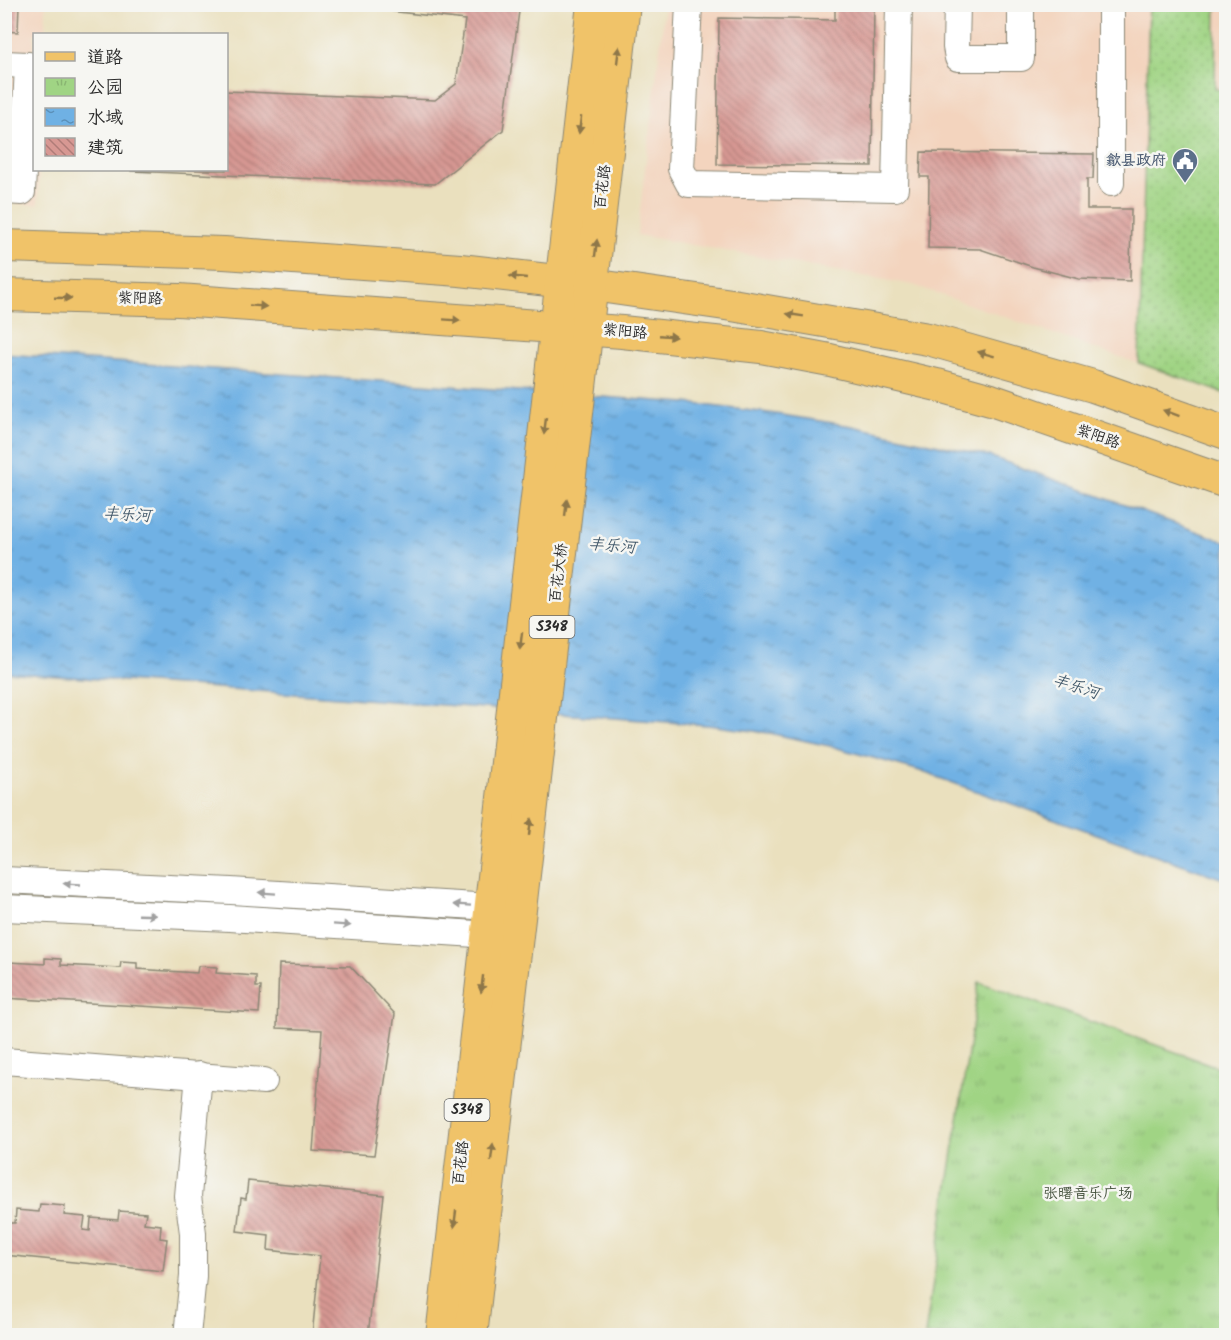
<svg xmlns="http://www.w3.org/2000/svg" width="1231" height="1340" viewBox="0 0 1231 1340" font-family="Kalam,'LXGW WenKai TC',sans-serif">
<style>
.built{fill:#f3d4be}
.grass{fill:url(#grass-dots);stroke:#668058;stroke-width:1.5}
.park{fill:url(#park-tufts);stroke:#668058;stroke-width:1.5}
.water{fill:url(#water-ripples);stroke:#4d6e88;stroke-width:1.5}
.building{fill:url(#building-back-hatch)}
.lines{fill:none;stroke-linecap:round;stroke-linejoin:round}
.minor-casing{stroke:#8a8674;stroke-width:28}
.major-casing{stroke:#8a8674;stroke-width:34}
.minor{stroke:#fff;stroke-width:26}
.major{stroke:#f0c369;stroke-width:32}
.oneway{fill:#8e774a}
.oneway2{fill:#a0a0a0}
.labels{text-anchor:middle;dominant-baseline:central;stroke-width:5;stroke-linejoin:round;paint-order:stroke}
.shield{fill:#f6f6f2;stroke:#686867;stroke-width:1.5}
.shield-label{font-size:14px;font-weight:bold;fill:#2b2b2b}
.service-label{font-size:15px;font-weight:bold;fill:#4e5e75;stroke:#f6f6f2;text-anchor:end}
.street-label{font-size:15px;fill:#2b2b2b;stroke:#f6f6f2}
.park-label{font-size:15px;fill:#485541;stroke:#f6f6f2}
.water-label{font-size:16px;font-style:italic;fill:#435a6c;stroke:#f6f6f2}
</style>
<defs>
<pattern id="grass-dots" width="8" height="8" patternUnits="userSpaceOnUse" patternTransform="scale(1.5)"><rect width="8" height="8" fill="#a0d484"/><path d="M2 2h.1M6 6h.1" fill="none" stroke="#8ab672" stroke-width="1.8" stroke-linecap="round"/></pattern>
<pattern id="park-tufts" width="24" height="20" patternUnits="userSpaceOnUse" patternTransform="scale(1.5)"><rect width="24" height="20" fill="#a0d484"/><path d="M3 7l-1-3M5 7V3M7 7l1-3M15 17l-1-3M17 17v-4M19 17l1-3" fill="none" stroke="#8ab672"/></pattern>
<pattern id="water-ripples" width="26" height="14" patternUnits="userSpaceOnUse" patternTransform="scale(1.5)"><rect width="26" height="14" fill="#6fb1e4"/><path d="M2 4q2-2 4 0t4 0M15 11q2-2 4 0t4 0" fill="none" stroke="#5b90b9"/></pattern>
<pattern id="building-back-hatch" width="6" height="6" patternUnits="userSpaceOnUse" patternTransform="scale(1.5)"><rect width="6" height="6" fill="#d79893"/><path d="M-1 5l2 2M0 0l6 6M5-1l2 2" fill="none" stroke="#af7c78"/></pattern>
</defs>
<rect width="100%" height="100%" fill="#f6f6f2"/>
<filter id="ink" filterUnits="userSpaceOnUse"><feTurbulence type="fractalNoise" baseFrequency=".0167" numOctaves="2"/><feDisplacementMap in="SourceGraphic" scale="12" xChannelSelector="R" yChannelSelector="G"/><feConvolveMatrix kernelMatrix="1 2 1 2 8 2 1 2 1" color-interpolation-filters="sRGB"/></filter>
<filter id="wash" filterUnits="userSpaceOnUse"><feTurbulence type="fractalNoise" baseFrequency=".008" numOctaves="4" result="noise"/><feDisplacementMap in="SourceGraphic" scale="24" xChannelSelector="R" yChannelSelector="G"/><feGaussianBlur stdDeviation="1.35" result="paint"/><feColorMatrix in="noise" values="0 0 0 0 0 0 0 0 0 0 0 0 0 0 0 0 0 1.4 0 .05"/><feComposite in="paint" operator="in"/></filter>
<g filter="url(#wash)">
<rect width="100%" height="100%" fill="#eae0be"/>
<g class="built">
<path d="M5 5H46L45 34H34V170H39L38 205 5 203Z"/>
<path d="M665 5H1226V394L913 285 637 235Z"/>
</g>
<path class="grass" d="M1149 5H1216L1215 89 1226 90V394L1139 363Z"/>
<path class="park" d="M979 982 1226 1070V1335H925Z"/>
<path class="water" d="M4 354 686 403 769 413 852 426 989 456 1226 542V880L917 770 830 746 769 733 708 725 5 672Z"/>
<g id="blocks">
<g class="building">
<path d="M4 4H19L18 32 4 31Z"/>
<path d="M390 4H520L503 130 435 184 131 171V170H226V91L435 100 456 84 465 20 390 11Z"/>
<path d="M835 4H874L872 166 717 164 719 18 835 20Z"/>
<path d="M4 116H10L8 153 4 159Z"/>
<path d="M921 152 1094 154 1093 179H1087V209H1131L1130 281 1079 279 1033 267 980 249 928 248 929 177H920Z"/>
<path d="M45 958 61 959V965L120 968 121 962 137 963V969L197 973 198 966 217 967 216 973 256 976V987H261L259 1013 4 998V973H8L9 962 45 964Z"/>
<path d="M279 964 350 966 395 1014 374 1155 313 1151 322 1030 277 1028Z"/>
<path d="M248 1181 384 1195 368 1336H312L320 1256 268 1250 269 1235 237 1231 241 1198 246 1199Z"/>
<path d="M40 1204 65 1206 64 1215 85 1217 83 1230 90 1231 91 1218 118 1220 119 1211 146 1213 144 1223 161 1225 160 1238 167 1239 163 1271 4 1255V1209L8 1210 7 1223H15L16 1210 39 1212Z"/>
</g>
</g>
</g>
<g filter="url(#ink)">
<use href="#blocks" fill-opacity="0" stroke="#8a8674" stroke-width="1.5"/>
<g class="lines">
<g class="minor-casing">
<g id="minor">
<path d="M689 4 681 169 689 184 895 188 899 4"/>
<path d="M957 4 956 47 958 58H1021V4"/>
<path d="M1111 4V183"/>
<path d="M4 64 28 65 22 192 4 191"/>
<path d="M4 880 231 891 508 908"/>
<path d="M4 908 230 918 507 936"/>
<path d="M4 1061 264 1081"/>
<path d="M187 1336 193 1276V1233L188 1196 199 1075"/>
</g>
</g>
<g class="major-casing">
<g id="major">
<path d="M4 246 224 253 460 270 592 285 732 305 928 339 1093 386 1226 433"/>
<path d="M4 295 179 300 622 332 761 347 830 360 937 385 991 400 1226 482"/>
<path d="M442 1336 593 4"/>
<path d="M471 1336 624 4"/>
</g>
</g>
<use href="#minor" class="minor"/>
<use href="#major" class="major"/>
</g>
<defs><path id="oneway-solid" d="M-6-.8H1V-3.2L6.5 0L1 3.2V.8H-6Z" transform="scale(1.5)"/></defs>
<g class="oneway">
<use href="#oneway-solid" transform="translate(618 55) rotate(-83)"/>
<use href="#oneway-solid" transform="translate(580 125) rotate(97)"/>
<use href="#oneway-solid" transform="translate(596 248) rotate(-83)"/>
<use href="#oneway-solid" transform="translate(518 277) rotate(-174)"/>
<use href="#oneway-solid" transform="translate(63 298) rotate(2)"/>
<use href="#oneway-solid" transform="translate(258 306) rotate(4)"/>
<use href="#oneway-solid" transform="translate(795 315) rotate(-171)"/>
<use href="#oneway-solid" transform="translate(452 320) rotate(4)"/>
<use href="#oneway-solid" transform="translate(668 336) rotate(5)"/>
<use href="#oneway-solid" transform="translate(986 354) rotate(-165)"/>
<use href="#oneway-solid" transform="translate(1171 413) rotate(-160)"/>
<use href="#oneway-solid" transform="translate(545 426) rotate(97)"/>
<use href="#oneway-solid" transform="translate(566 508) rotate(-83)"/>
<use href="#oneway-solid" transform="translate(521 641) rotate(97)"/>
<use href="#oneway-solid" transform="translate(530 827) rotate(-83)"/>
<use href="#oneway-solid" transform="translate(482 984) rotate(97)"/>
<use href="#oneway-solid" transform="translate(492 1152) rotate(-83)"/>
<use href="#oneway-solid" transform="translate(455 1219) rotate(97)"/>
</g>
<g class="oneway2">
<use href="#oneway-solid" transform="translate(72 884) rotate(-177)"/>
<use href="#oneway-solid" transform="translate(267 893) rotate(-176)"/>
<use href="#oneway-solid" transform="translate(462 905) rotate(-176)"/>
<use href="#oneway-solid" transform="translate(147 915) rotate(2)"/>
<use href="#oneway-solid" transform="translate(342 925) rotate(4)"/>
</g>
</g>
<defs>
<g id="civic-pin" transform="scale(1.35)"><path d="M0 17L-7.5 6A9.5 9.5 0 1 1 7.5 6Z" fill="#5c6f8a" stroke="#f6f6f2"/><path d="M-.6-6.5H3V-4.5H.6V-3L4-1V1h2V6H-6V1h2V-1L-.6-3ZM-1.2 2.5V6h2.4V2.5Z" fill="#fff"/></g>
</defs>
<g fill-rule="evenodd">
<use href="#civic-pin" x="1185" y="161"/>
</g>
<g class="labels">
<g class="shield">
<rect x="529.5" y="616" width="45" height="22" rx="4.5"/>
<rect x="444.5" y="1099" width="45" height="22" rx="4.5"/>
</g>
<g class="shield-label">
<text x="552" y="627">S348</text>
<text x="467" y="1110">S348</text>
</g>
<g class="service-label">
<text x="1166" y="161">歙县政府</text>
</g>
<g class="street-label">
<text transform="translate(603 187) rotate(-83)">百花路</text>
<text transform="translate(140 299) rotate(1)">紫阳路</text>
<text transform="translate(625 332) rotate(5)">紫阳路</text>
<text transform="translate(1098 437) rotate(19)">紫阳路</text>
<text transform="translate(559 573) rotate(-83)">百花大桥</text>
<text transform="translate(461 1163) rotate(-83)">百花路</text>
</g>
<g class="park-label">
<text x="1088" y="1194">张曙音乐广场</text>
</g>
<g class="water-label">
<text transform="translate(127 515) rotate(3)">丰乐河</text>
<text transform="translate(612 546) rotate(5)">丰乐河</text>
<text transform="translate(1076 687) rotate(18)">丰乐河</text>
</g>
</g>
<rect width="1231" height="1340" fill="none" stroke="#f6f6f2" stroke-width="24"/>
<rect x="33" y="33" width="195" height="138" fill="#f6f6f2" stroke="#a5a5a2" stroke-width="1.5"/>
<rect x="45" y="52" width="30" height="9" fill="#f0c369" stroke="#a5a5a2" stroke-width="1.5"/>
<text x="87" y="63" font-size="18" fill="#2b2b2b">道路</text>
<rect x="45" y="78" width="30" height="18" fill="url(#park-tufts)" stroke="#a5a5a2" stroke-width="1.5"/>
<text x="87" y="93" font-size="18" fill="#2b2b2b">公园</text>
<rect x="45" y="108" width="30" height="18" fill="url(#water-ripples)" stroke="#a5a5a2" stroke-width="1.5"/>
<text x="87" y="123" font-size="18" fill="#2b2b2b">水域</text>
<rect x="45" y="138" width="30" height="18" fill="url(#building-back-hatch)" stroke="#a5a5a2" stroke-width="1.5"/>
<text x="87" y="153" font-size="18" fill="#2b2b2b">建筑</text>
</svg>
